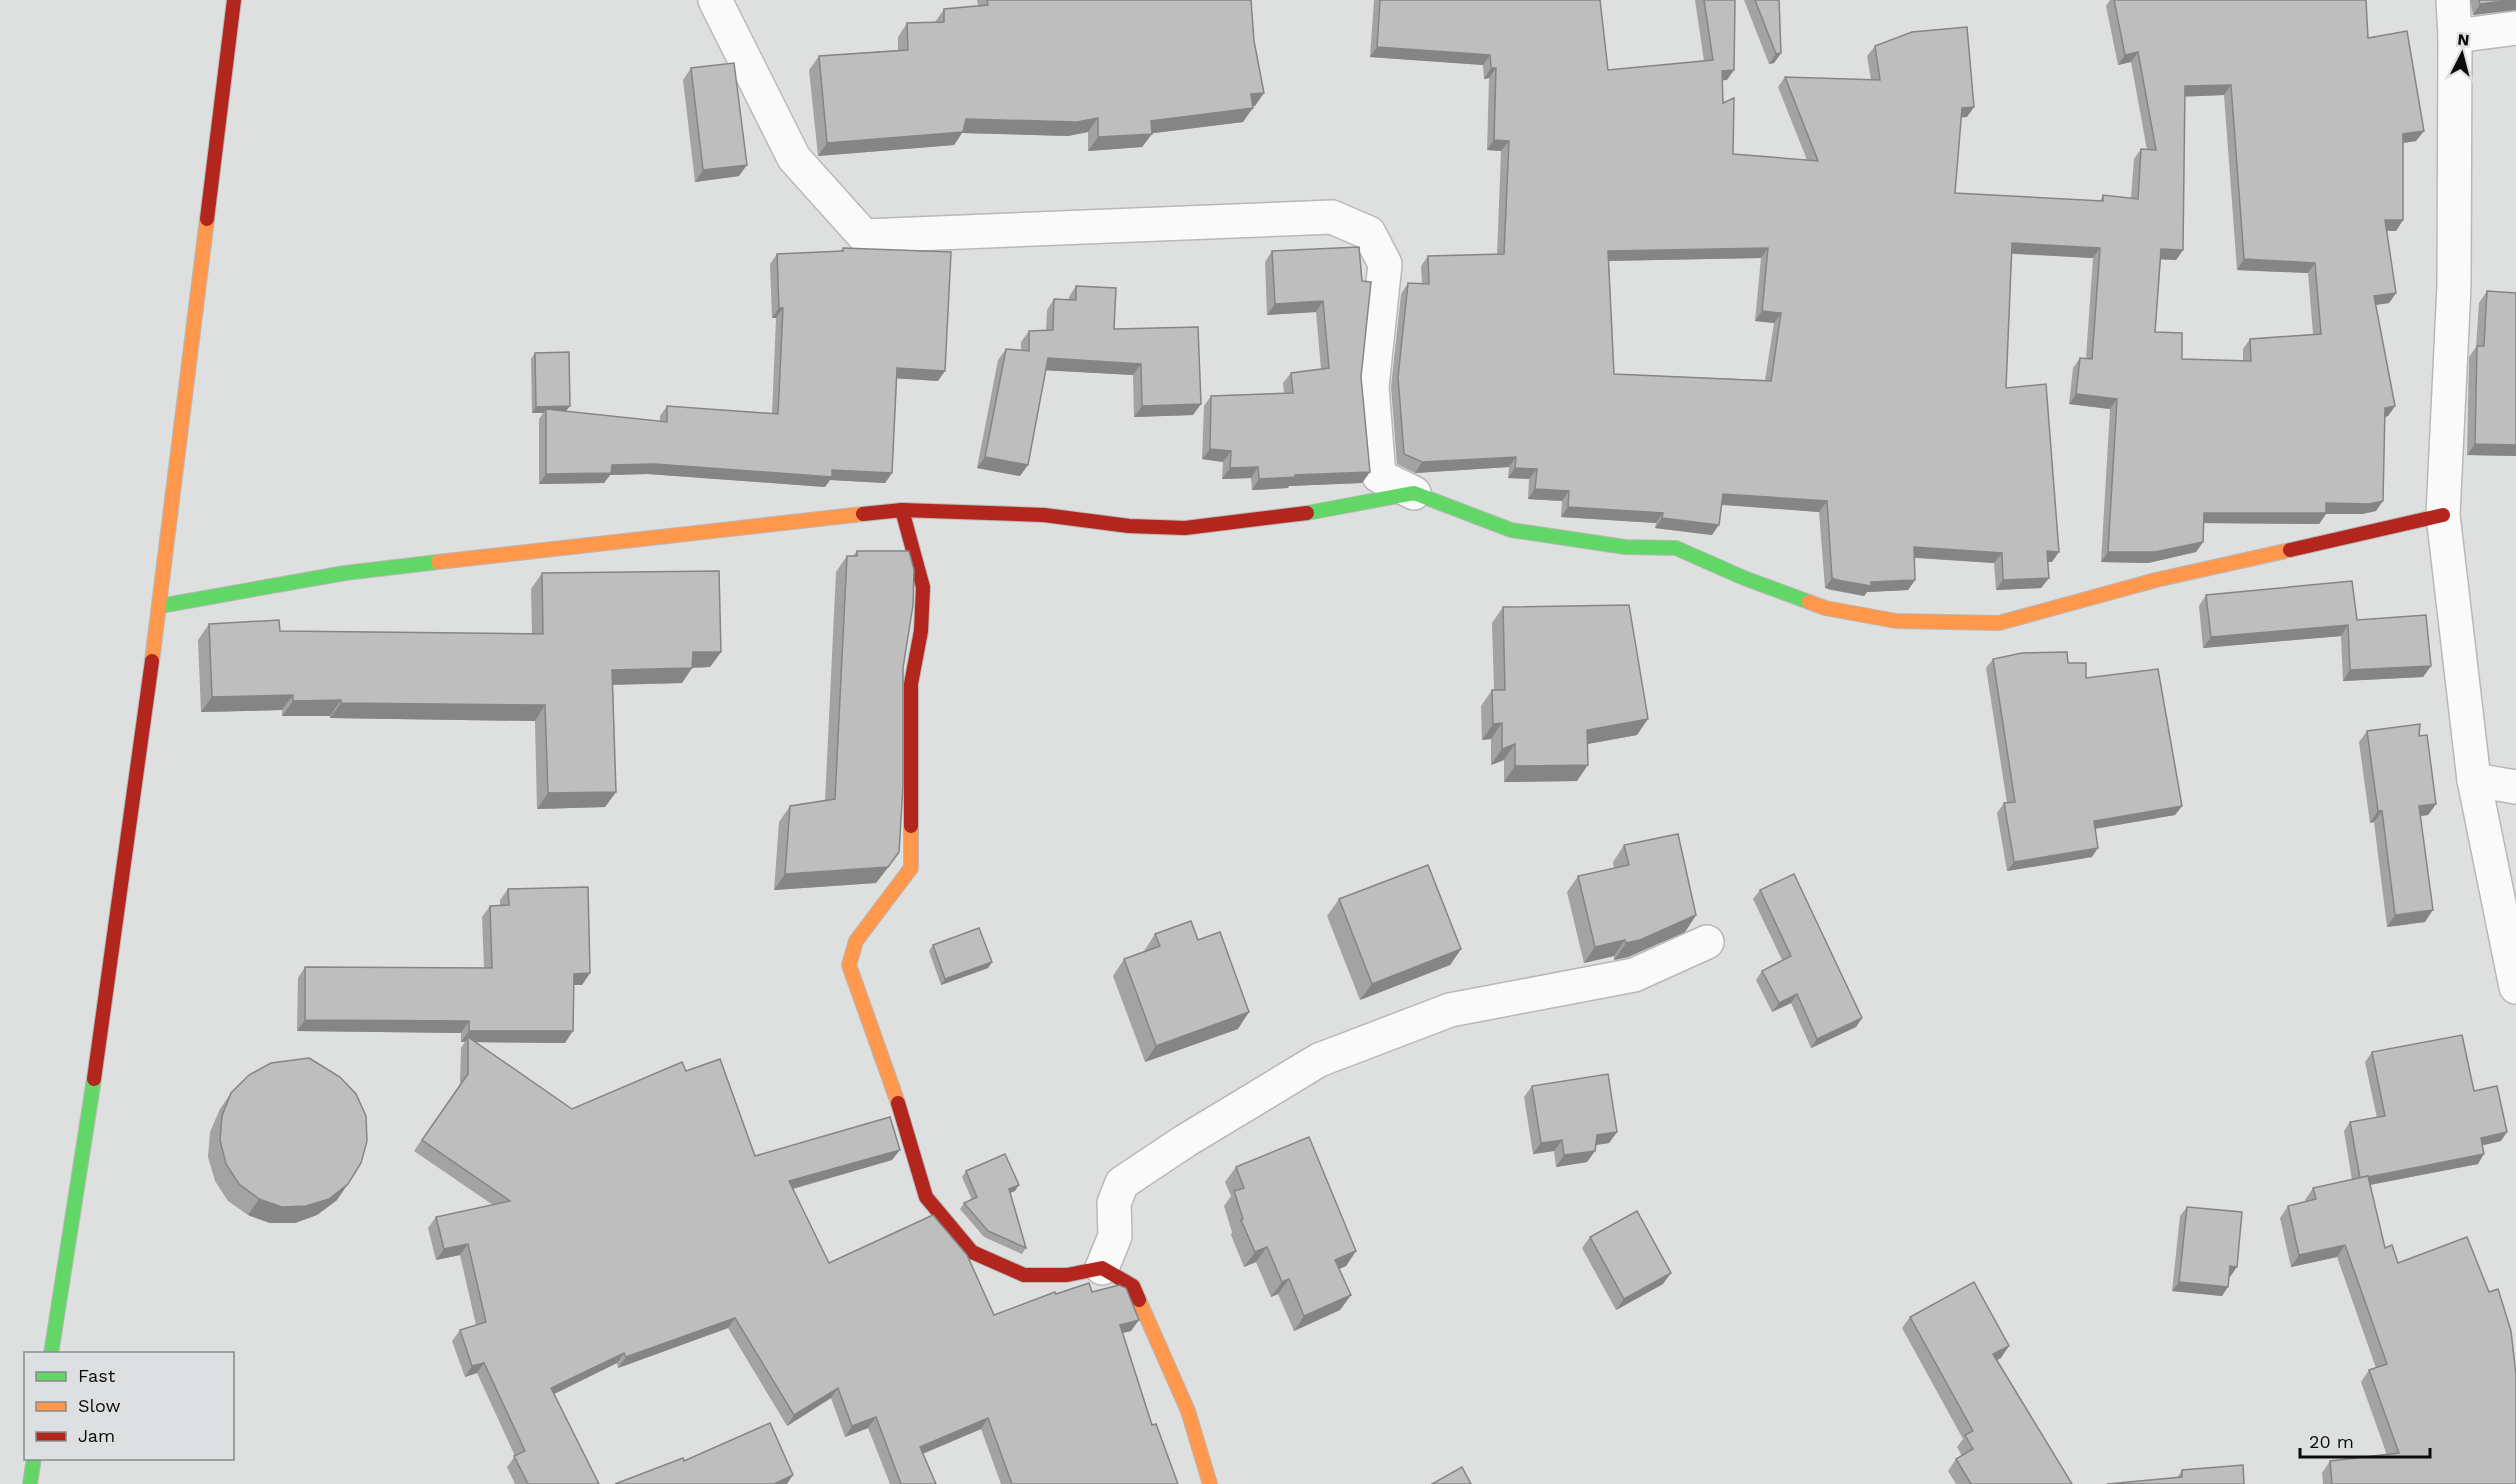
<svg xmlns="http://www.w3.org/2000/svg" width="2516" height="1484" viewBox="0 0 2516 1484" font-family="'Work Sans',sans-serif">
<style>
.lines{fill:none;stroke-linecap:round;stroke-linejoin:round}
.street-casing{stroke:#b8b8b9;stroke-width:36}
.fast-casing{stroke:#b8b8b9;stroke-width:16}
.slow-casing{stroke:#b8b8b9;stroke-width:16}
.jam-casing{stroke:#b8b8b9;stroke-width:16}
.street{stroke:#fafafa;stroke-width:33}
.fast{stroke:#63d668;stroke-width:14}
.slow{stroke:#ff974d;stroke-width:14}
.jam{stroke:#b3261e;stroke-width:14}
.wall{fill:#a3a3a3;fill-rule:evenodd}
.shaded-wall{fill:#858585}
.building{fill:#bebebe;stroke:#858585;stroke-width:1.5;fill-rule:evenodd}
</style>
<rect width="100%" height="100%" fill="#dedfdf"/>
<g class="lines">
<g class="street-casing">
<g id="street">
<path d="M715 0 794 158 864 236 1332 217 1369 233 1385 264 1372 387 1379 476 1414 493"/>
<path d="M2453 0 2455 36 2454 286 2443 515 2474 780 2516 987"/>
<path d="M2455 36 2516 28"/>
<path d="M2474 780 2516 787"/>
<path d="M1102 1268 1115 1236 1114 1203 1122 1183 1185 1141 1319 1060 1450 1010 1634 975 1707 942"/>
</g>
</g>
<g class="fast-casing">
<g id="fast">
<path d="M1307 513 1414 493 1511 530 1625 547 1676 548 1744 578 1809 602"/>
<path d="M160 606 345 573 438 562"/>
<path d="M51 1354 94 1079"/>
<path d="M30 1484 34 1458"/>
</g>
</g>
<g class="slow-casing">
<g id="slow">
<path d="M438 562 863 514"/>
<path d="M1809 602 1825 608 1896 621 1999 623 2156 580 2290 550"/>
<path d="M152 661 207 219"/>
<path d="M898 1103 849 965 856 941 911 868V826"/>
<path d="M1139 1300 1188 1411 1210 1484"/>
</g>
</g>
<g class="jam-casing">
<g id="jam">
<path d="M207 219 234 0"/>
<path d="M902 510 923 587 921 631 911 684V826"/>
<path d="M863 514 902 510 1044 515 1129 526 1185 528 1307 513"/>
<path d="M2290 550 2443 515"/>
<path d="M94 1079 152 661"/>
<path d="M898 1103 926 1197 972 1252 1024 1275H1067L1102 1268 1133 1286 1139 1300"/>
</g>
</g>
<use href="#street" class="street"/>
<use href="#fast" class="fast"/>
<use href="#slow" class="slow"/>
<use href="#jam" class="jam"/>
</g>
<g class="wall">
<path d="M977 0H1251L1255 106H1252L1243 122 1152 133 1142 147 1088 151V132L1068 136 962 133 954 145 818 156 809 70 819 56 898 50V37L907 23 935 22 944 9 978 6Z"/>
<path d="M1374 0H1600L1608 70 1704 61 1695 0H1735L1727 80H1722L1723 103 1733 154 1807 160 1778 87 1785 77 1871 80 1867 56 1875 46 1967 117H1961L1955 193 2100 201 2103 195 2131 198 2134 159 2141 149 2147 150 2131 62 2118 65 2106 6 2110 0H2366L2368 38 2416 141 2403 143V220L2396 231H2387L2396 293 2389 303 2376 305 2395 406 2388 416 2385 417 2376 511 2362 514H2326L2319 524 2204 523 2203 542 2196 552 2148 563 2101 562 2110 409 2069 404 2073 368 2080 358H2086L2093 258 2012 254 2006 388 2052 562H2048L2049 578 2041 588 1996 590 1994 563 1914 558 1915 580 1908 590 1867 592 1864 596 1830 590 1825 588 1819 512 1721 505 1712 535 1655 528 1656 523 1561 517 1562 501 1528 499 1529 479 1508 478 1509 467 1415 473 1397 464 1391 387 1401 294 1408 283 1422 284 1421 266 1428 256 1497 255 1501 151 1487 150 1489 78 1484 79 1483 65 1370 57ZM2224 95 2237 270 2308 273 2313 334 2250 339 2243 349V361L2182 359 2155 332 2161 259 2176 260 2183 250 2185 96ZM1761 258 1755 321 1774 323 1765 380 1614 374 1609 261Z"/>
<path d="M1744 0H1779L1781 53 1774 63 1769 64Z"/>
<path d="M2470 0H2516L2514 9 2473 15Z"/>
<path d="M691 68 739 176 695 182 683 80Z"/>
<path d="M1359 247 1361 377 1370 472 1362 483 1289 486 1288 488 1252 490 1251 478 1222 479 1223 462 1202 459 1204 406 1211 396 1284 393 1283 383 1291 373 1321 369 1316 312 1267 315 1265 262 1272 251Z"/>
<path d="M843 248 938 381 897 378 892 473 885 483 830 480 825 487 648 474 610 475 604 483 539 484V419L543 413H532L531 359 535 353 570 406 566 411 660 421V416L667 406 772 414 776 318H772L770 264 777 254 840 251Z"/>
<path d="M1076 286 1114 329 1193 415 1134 417 1133 375 1046 370 1020 476 977 468 998 360 1006 349 1021 350V342L1029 331H1046L1047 310 1054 299 1069 300V297Z"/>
<path d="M2487 291 2516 456 2467 455 2469 357 2476 347 2479 303Z"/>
<path d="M857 551 903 668 888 868 876 883 774 890 779 822 790 806 825 801 836 572 847 556H853Z"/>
<path d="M542 573 721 652 710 667 692 668 682 683 613 685 616 792 605 807 537 809 535 721 330 718V716H282V710L201 712 198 640 209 624 280 631 532 634 531 589Z"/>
<path d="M2206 595 2357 620 2431 666 2423 677 2343 681 2341 636 2203 648 2199 606Z"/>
<path d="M1503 607 1637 735 1588 744 1577 781 1504 782V760L1491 765V739L1482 740 1481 706 1492 690H1494L1492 623Z"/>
<path d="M1993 659 2068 663 2086 678 2182 806 2175 815 2095 829 2092 857 2007 871 1997 813 2004 803H2007L1986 668Z"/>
<path d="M2367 731 2419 736 2436 804 2428 815 2421 816 2425 922 2387 927 2374 822 2370 823 2359 742Z"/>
<path d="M1624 845 1696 915 1685 932 1628 957 1614 960V956L1584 963 1567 892 1578 876 1614 868 1613 862Z"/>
<path d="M508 889 590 973 582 985H574L565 1043 476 1042 572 1109 686 1071 755 1156 892 1160 793 1189 829 1263 994 1315 1056 1294 1092 1292 1131 1331 1123 1333 1152 1425 1178 1484H1001L981 1429 923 1454 936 1484H890L868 1428 845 1437 831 1398 787 1426 728 1328 618 1368 617 1363 554 1394 599 1484H515L507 1467 515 1456 477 1373 465 1377 452 1341 460 1330 476 1325 460 1255 436 1260 428 1228 436 1217 493 1205 414 1151 460 1084 461 1048 465 1042H461V1033L297 1031 298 978 305 967 484 968 482 917 490 906H500V900Z"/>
<path d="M1760 890 1862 1018 1856 1027 1811 1048 1791 1003 1772 1012 1756 980 1762 971 1782 960 1753 899Z"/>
<path d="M1339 899 1461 949 1450 965 1360 1000 1327 916Z"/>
<path d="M1155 934 1198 940 1238 1029 1145 1062 1113 976 1124 959 1144 952V951Z"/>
<path d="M933 945 992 962 988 968 941 985 929 951Z"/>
<path d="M2372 1052 2474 1091 2501 1141 2483 1145 2478 1164 2370 1185 2385 1248 2398 1263 2516 1484H2323L2322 1473 2330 1461 2387 1455 2361 1382 2369 1370 2376 1368 2337 1257 2291 1267 2280 1218 2288 1206 2306 1202 2305 1200 2313 1188 2352 1180 2344 1131 2350 1122 2377 1118 2365 1062Z"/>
<path d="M1532 1086 1617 1132 1609 1143 1596 1145 1595 1151 1587 1162 1556 1167 1554 1151 1533 1154 1524 1097Z"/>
<path d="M231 1093 337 1200 317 1215 295 1223H270L248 1215 228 1201 215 1181 208 1157 210 1132 220 1109Z"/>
<path d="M1236 1167 1356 1251 1346 1266 1339 1269 1351 1295 1340 1310 1294 1331 1278 1294 1271 1297 1256 1262 1244 1267 1231 1235 1232 1232 1224 1206 1231 1196 1225 1182Z"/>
<path d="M966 1171 1015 1191 1010 1193 1026 1248 1022 1254 984 1237 960 1209 964 1203 972 1200 962 1177Z"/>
<path d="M2187 1207 2230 1277H2229L2222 1296 2172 1291 2180 1216Z"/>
<path d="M1590 1237 1663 1284 1616 1310 1582 1248Z"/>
<path d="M1910 1317 2001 1358 1997 1360 2072 1484H1956L1948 1471 1956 1459 1962 1456 1957 1447 1963 1439 1902 1328Z"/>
<path d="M2182 1470 2244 1484 2177 1478Z"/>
</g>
<g class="shaded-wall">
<path d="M2512 0H2516V10L2473 15 2480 4Z"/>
<path d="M1377 47 1490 55 1483 65 1370 57Z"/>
<path d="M2138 52 2131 62 2118 65 2125 55Z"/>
<path d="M1781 53 1774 63 1769 64 1776 54Z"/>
<path d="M1491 68H1496L1489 78 1484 79Z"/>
<path d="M1734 70 1727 80 1715 81 1722 71Z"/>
<path d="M2231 85 2224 95 2178 97 2185 86Z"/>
<path d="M1264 93 1255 106 1241 108 1251 94Z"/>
<path d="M1974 107 1967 117 1954 118 1962 108Z"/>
<path d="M1253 108 1243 122 1147 134H1152L1142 147 1088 151 1098 137 1151 121Z"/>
<path d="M1098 118 1088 132 1068 136 962 133 954 145 818 156 827 143 966 119Z"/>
<path d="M2424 131 2416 141 2396 144 2403 134Z"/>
<path d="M1494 140 1509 141 1501 151 1487 150Z"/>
<path d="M747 165 739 176 695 182 703 170Z"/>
<path d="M2385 220H2403L2396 231 2378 230Z"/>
<path d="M2012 243 2100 248 2093 258 2005 253Z"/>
<path d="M1768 248 1761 258 1601 261 1608 251Z"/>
<path d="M2161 249 2183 250 2176 260 2154 259Z"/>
<path d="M2244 259 2315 263 2308 273 2237 270Z"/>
<path d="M2396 293 2389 303 2367 306 2374 296Z"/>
<path d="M1323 301 1316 312 1267 315 1275 304Z"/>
<path d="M779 308H783L776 318H772Z"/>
<path d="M1762 311 1781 313 1774 323 1755 321Z"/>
<path d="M1048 358 1141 364 1133 375 1040 370Z"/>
<path d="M897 368 945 371 938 381 890 378Z"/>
<path d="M2076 394 2117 399 2110 409 2069 404Z"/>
<path d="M1201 404 1193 415 1134 417 1142 406Z"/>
<path d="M570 406 565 412 546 409 543 413H532L536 407Z"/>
<path d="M2395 406 2388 416 2378 418 2385 408Z"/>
<path d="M2475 444 2516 445V456L2467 455Z"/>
<path d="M1210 449 1231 451 1223 462 1202 459Z"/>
<path d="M985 457 1028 465 1020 476 977 468Z"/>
<path d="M1516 457 1509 467 1415 473 1422 462Z"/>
<path d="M655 464 832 470 892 473 885 483 830 480 825 487 648 474 610 475 604 483 539 484 546 474 612 465Z"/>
<path d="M1258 467 1251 478 1222 479 1230 468Z"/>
<path d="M1515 468 1537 469 1529 479 1508 478Z"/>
<path d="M1370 472 1362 483 1289 486 1288 488 1252 490 1259 479 1295 475Z"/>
<path d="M1535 489 1569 491 1562 501 1528 499Z"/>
<path d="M1723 494 1827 501 1819 512 1715 504Z"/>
<path d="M2383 501 2376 511 2362 514H2326L2319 524 2197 523 2204 513 2326 503Z"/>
<path d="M1568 507 1663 513 1656 523 1561 517Z"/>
<path d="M1662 518 1719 525 1712 535 1655 528Z"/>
<path d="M2203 542 2196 552 2148 563 2101 562 2108 552Z"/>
<path d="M1914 547 2002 553 1994 563 1907 557Z"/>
<path d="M2047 551 2059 552 2052 562H2040Z"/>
<path d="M1832 578 1871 582 1915 580 1908 590 1867 592 1864 596 1825 588Z"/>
<path d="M2049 578 2041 588 1996 590 2003 580Z"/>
<path d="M2348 625 2341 636 2203 648 2211 637Z"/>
<path d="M693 652H721L710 667 682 668Z"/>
<path d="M2431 666 2423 677 2343 681 2350 670Z"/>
<path d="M692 668 682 683 601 685 612 670Z"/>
<path d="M293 695 282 710 201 712 212 697Z"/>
<path d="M341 700 330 716H282L293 701Z"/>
<path d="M341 703 545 705 535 721 330 718Z"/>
<path d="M1648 719 1637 735 1576 746 1587 730Z"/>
<path d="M1502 723 1491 739 1482 740 1493 724Z"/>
<path d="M1515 744 1504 760 1491 765 1502 749Z"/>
<path d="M1588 765 1577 781 1504 782 1515 766Z"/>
<path d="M616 792 605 807 537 809 548 793Z"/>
<path d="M2436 804 2428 815 2411 817 2419 806Z"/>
<path d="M2182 806 2175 815 2087 830 2094 821Z"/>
<path d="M2378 811H2382L2374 822 2370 823Z"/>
<path d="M2098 848 2092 857 2007 871 2014 862Z"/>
<path d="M899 852 876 883 774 890 785 874Z"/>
<path d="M2433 910 2425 922 2387 927 2395 915Z"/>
<path d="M1696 915 1685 932 1628 957 1614 960 1626 943Z"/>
<path d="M1625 940 1614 956 1584 963 1595 947Z"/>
<path d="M1461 949 1450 965 1360 1000 1372 984Z"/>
<path d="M992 962 988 968 941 985 945 979Z"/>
<path d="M590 973 582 985H566L574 974Z"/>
<path d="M1797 994 1791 1003 1772 1012 1779 1003Z"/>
<path d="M1249 1012 1238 1029 1145 1062 1156 1046Z"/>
<path d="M1862 1018 1856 1027 1811 1048 1817 1039Z"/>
<path d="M305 1020 469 1021 461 1033 297 1031Z"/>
<path d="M469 1031H573L565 1043 468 1042V1037L465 1042H461Z"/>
<path d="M1617 1132 1609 1143 1589 1146 1597 1135Z"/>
<path d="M2507 1132 2501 1141 2475 1147 2481 1138Z"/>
<path d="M1562 1140 1554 1151 1533 1154 1541 1143Z"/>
<path d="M900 1150 892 1160 781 1192 789 1181Z"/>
<path d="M1595 1151 1587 1162 1556 1167 1564 1155Z"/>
<path d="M2484 1154 2478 1164 2353 1188 2360 1179Z"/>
<path d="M348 1184 337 1200 317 1215 295 1223H270L248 1215 259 1199Z"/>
<path d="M1019 1185 1015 1191 1005 1195 1009 1189Z"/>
<path d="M468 1244 460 1255 436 1260 444 1249Z"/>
<path d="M2345 1245 2337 1257 2291 1267 2299 1255Z"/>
<path d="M1267 1247 1256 1262 1244 1267 1255 1252Z"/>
<path d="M1356 1251 1346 1266 1325 1275 1335 1260Z"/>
<path d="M2230 1266 2237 1267 2230 1277 2223 1276Z"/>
<path d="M1671 1273 1663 1284 1616 1310 1624 1299Z"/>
<path d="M1289 1279 1278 1294 1271 1297 1282 1282Z"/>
<path d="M2179 1282 2228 1287 2222 1296 2172 1291Z"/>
<path d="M1351 1295 1340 1310 1294 1331 1304 1316Z"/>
<path d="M735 1318 728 1328 618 1368 626 1357Z"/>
<path d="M1139 1320 1131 1331 1113 1335 1120 1325Z"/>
<path d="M2009 1346 2001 1358 1985 1366 1993 1354Z"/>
<path d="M624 1353 617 1363 544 1399 551 1388Z"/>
<path d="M484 1363 477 1373 465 1377 472 1366Z"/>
<path d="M838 1388 831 1398 787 1426 794 1415Z"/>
<path d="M876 1417 868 1428 845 1437 852 1426Z"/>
<path d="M988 1418 981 1429 912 1458 920 1447Z"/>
<path d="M793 1475 787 1484H774Z"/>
</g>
<g class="building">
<path d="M987 0H1251L1254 41 1264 93 1251 94 1253 108 1151 121 1152 134 1098 137V118L1077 122 966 119 963 132 827 143 819 56 908 50 907 23 944 22V9L988 5Z"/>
<path d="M1380 0H1600L1608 70 1713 60 1704 0H1735L1734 70 1722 71 1723 103 1734 98 1733 154 1818 161 1785 77 1880 80 1875 46 1912 32 1967 27 1974 107 1962 108 1955 193 2103 201V195L2138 199 2141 149 2156 150 2138 52 2125 55 2114 0H2366L2368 38 2407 31 2424 131 2403 134V220H2385L2396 293 2374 296 2395 406 2385 408 2383 501 2369 504 2326 503V513H2204L2203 542 2155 552H2108L2117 399 2076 394 2080 358 2092 359 2100 248 2012 243 2006 388 2046 384 2059 552 2047 551 2049 578 2003 580 2002 553 1914 547 1915 580 1871 582V586L1837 580 1832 578 1827 501 1723 494 1719 525 1662 518 1663 513 1568 507 1569 491 1535 489 1537 469 1515 468 1516 457 1422 462 1404 454 1398 377 1408 283 1429 284 1428 256 1504 254 1509 141 1494 140 1496 68H1491L1490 55 1377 47ZM2231 85 2244 259 2315 263 2321 334 2250 339 2251 361 2182 359V333L2155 332 2161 249 2183 250 2185 86ZM1768 248 1762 311 1781 313 1771 381 1614 374 1608 251Z"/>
<path d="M1755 0H1779L1781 53 1776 54Z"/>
<path d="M2479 0H2512L2480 4Z"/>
<path d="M734 63 747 165 703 170 691 68Z"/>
<path d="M1359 247 1362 281 1371 282 1361 377 1370 472 1295 475V477L1259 479 1258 467 1230 468 1231 451 1210 449 1211 396 1293 393 1291 373 1329 368 1323 301 1275 304 1272 251Z"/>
<path d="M843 248 951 252 945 371 897 368 892 473 832 470V477L655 464 612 465 611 473 546 474V409L667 422V406L778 414 783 308H779L777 254 843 251Z"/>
<path d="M1076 286 1116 288 1114 329 1198 327 1201 404 1142 406 1141 364 1048 358 1028 465 985 457 1006 349 1029 351V331L1053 330 1054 299 1076 300Z"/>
<path d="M2487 291 2516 293V445L2475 444 2477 346H2484Z"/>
<path d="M569 352 570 406 536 407 535 353Z"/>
<path d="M857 551H909L914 570 913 605 903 668V786L899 852 888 867 785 874 790 806 835 799 847 556H857Z"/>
<path d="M719 571 721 652H693L692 668 612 670 616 792 548 793 545 705 341 703V700L293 701V695L212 697 209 624 279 620 280 631 543 634 542 573Z"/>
<path d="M2352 581 2357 620 2426 615 2431 666 2350 670 2348 625 2211 637 2206 595Z"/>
<path d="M1629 605 1648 719 1587 730 1588 765 1515 766V744L1502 749V723L1493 724 1492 690H1505L1503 607Z"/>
<path d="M2067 652 2068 663H2086V678L2158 669 2182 806 2094 821 2098 848 2014 862 2004 803 2015 802 1993 659 2022 653Z"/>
<path d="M2420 724 2419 736 2427 735 2436 804 2419 806 2433 910 2395 915 2382 811H2378L2367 731Z"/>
<path d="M1678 834 1696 915 1640 940 1626 943 1625 940 1595 947 1578 876 1629 865 1624 845Z"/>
<path d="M1428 865 1461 949 1372 984 1339 899Z"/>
<path d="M1794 874 1862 1018 1817 1039 1797 994 1779 1003 1762 971 1791 956 1760 890Z"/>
<path d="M588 887 590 973 574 974 573 1031H469V1021L305 1020V967L492 968 490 906 509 905 508 889Z"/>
<path d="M1191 921 1198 940 1220 932 1249 1012 1156 1046 1124 959 1160 946 1155 934Z"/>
<path d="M979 928 992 962 945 979 933 945Z"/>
<path d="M2462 1035 2474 1091 2497 1086 2507 1132 2481 1138 2484 1154 2368 1177V1176L2360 1178 2350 1122 2385 1116 2372 1052Z"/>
<path d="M468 1037 572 1109 682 1062 686 1071 720 1059 755 1156 890 1117 900 1150 789 1181 829 1263 933 1215 967 1255 994 1315 1055 1292 1056 1294 1089 1283 1092 1292 1119 1285 1126 1288 1139 1320 1120 1325 1152 1425 1156 1424 1178 1484H1012L988 1418 920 1447 936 1484H901L876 1417 852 1426 838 1388 794 1415 735 1318 626 1357 624 1353 551 1388 599 1484H528L514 1456 525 1451 484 1363 472 1366 460 1330 486 1322 468 1244 444 1249 436 1217 510 1201 422 1140 468 1074Z"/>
<path d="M309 1058 340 1077 356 1094 366 1116 367 1141 361 1163 348 1184 329 1199 306 1206 282 1207 259 1199 239 1184 226 1164 220 1140 222 1116 231 1093 249 1075 271 1063Z"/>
<path d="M1608 1074 1617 1132 1597 1135 1595 1151 1564 1155 1562 1140 1541 1143 1532 1086Z"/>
<path d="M1309 1137 1356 1251 1335 1260 1351 1295 1304 1316 1289 1279 1282 1282 1267 1247 1255 1252 1241 1220 1243 1219 1234 1191 1244 1188 1236 1167Z"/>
<path d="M1005 1154 1019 1185 1009 1189 1026 1248 988 1231 964 1203 977 1197 966 1171Z"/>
<path d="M2368 1176 2385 1248 2392 1245 2398 1263 2467 1237 2489 1292 2498 1289 2511 1331 2516 1375V1484H2332L2330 1461 2399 1453 2369 1370 2387 1364 2345 1245 2299 1255 2288 1206 2316 1199 2313 1188Z"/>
<path d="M2187 1207 2242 1212 2237 1267 2230 1266 2228 1287 2179 1282Z"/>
<path d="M1637 1211 1671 1273 1624 1299 1590 1237Z"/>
<path d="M1974 1282 2009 1346 1993 1354 2072 1484H1971L1956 1459 1973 1449 1965 1435 1973 1431 1910 1317Z"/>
<path d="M770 1423 793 1475 774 1484H615L683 1458 684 1461Z"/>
<path d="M2243 1465 2244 1484H2107L2182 1477V1470Z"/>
<path d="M1462 1467 1471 1484H1432Z"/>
</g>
<rect x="24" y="1352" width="210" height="108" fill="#dddfe0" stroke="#898b8b" stroke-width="1.5"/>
<rect x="36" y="1372" width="30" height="9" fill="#63d668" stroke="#898b8b" stroke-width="1.5"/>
<text x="78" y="1382" font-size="18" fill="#0b0c0c">Fast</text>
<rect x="36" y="1402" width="30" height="9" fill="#ff974d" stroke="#898b8b" stroke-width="1.5"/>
<text x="78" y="1412" font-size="18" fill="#0b0c0c">Slow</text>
<rect x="36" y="1432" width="30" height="9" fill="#b3261e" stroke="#898b8b" stroke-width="1.5"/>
<text x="78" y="1442" font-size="18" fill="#0b0c0c">Jam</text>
<g transform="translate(2462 54) rotate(6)" stroke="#dddfe0" stroke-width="4.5" paint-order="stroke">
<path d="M0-4.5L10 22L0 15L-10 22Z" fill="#0b0c0c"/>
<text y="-9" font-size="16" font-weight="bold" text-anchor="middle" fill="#0b0c0c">N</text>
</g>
<path d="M2300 1448v9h130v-9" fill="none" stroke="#0b0c0c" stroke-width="3"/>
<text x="2309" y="1448" font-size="18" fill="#0b0c0c" stroke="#dddfe0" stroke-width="4.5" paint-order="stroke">20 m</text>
</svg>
